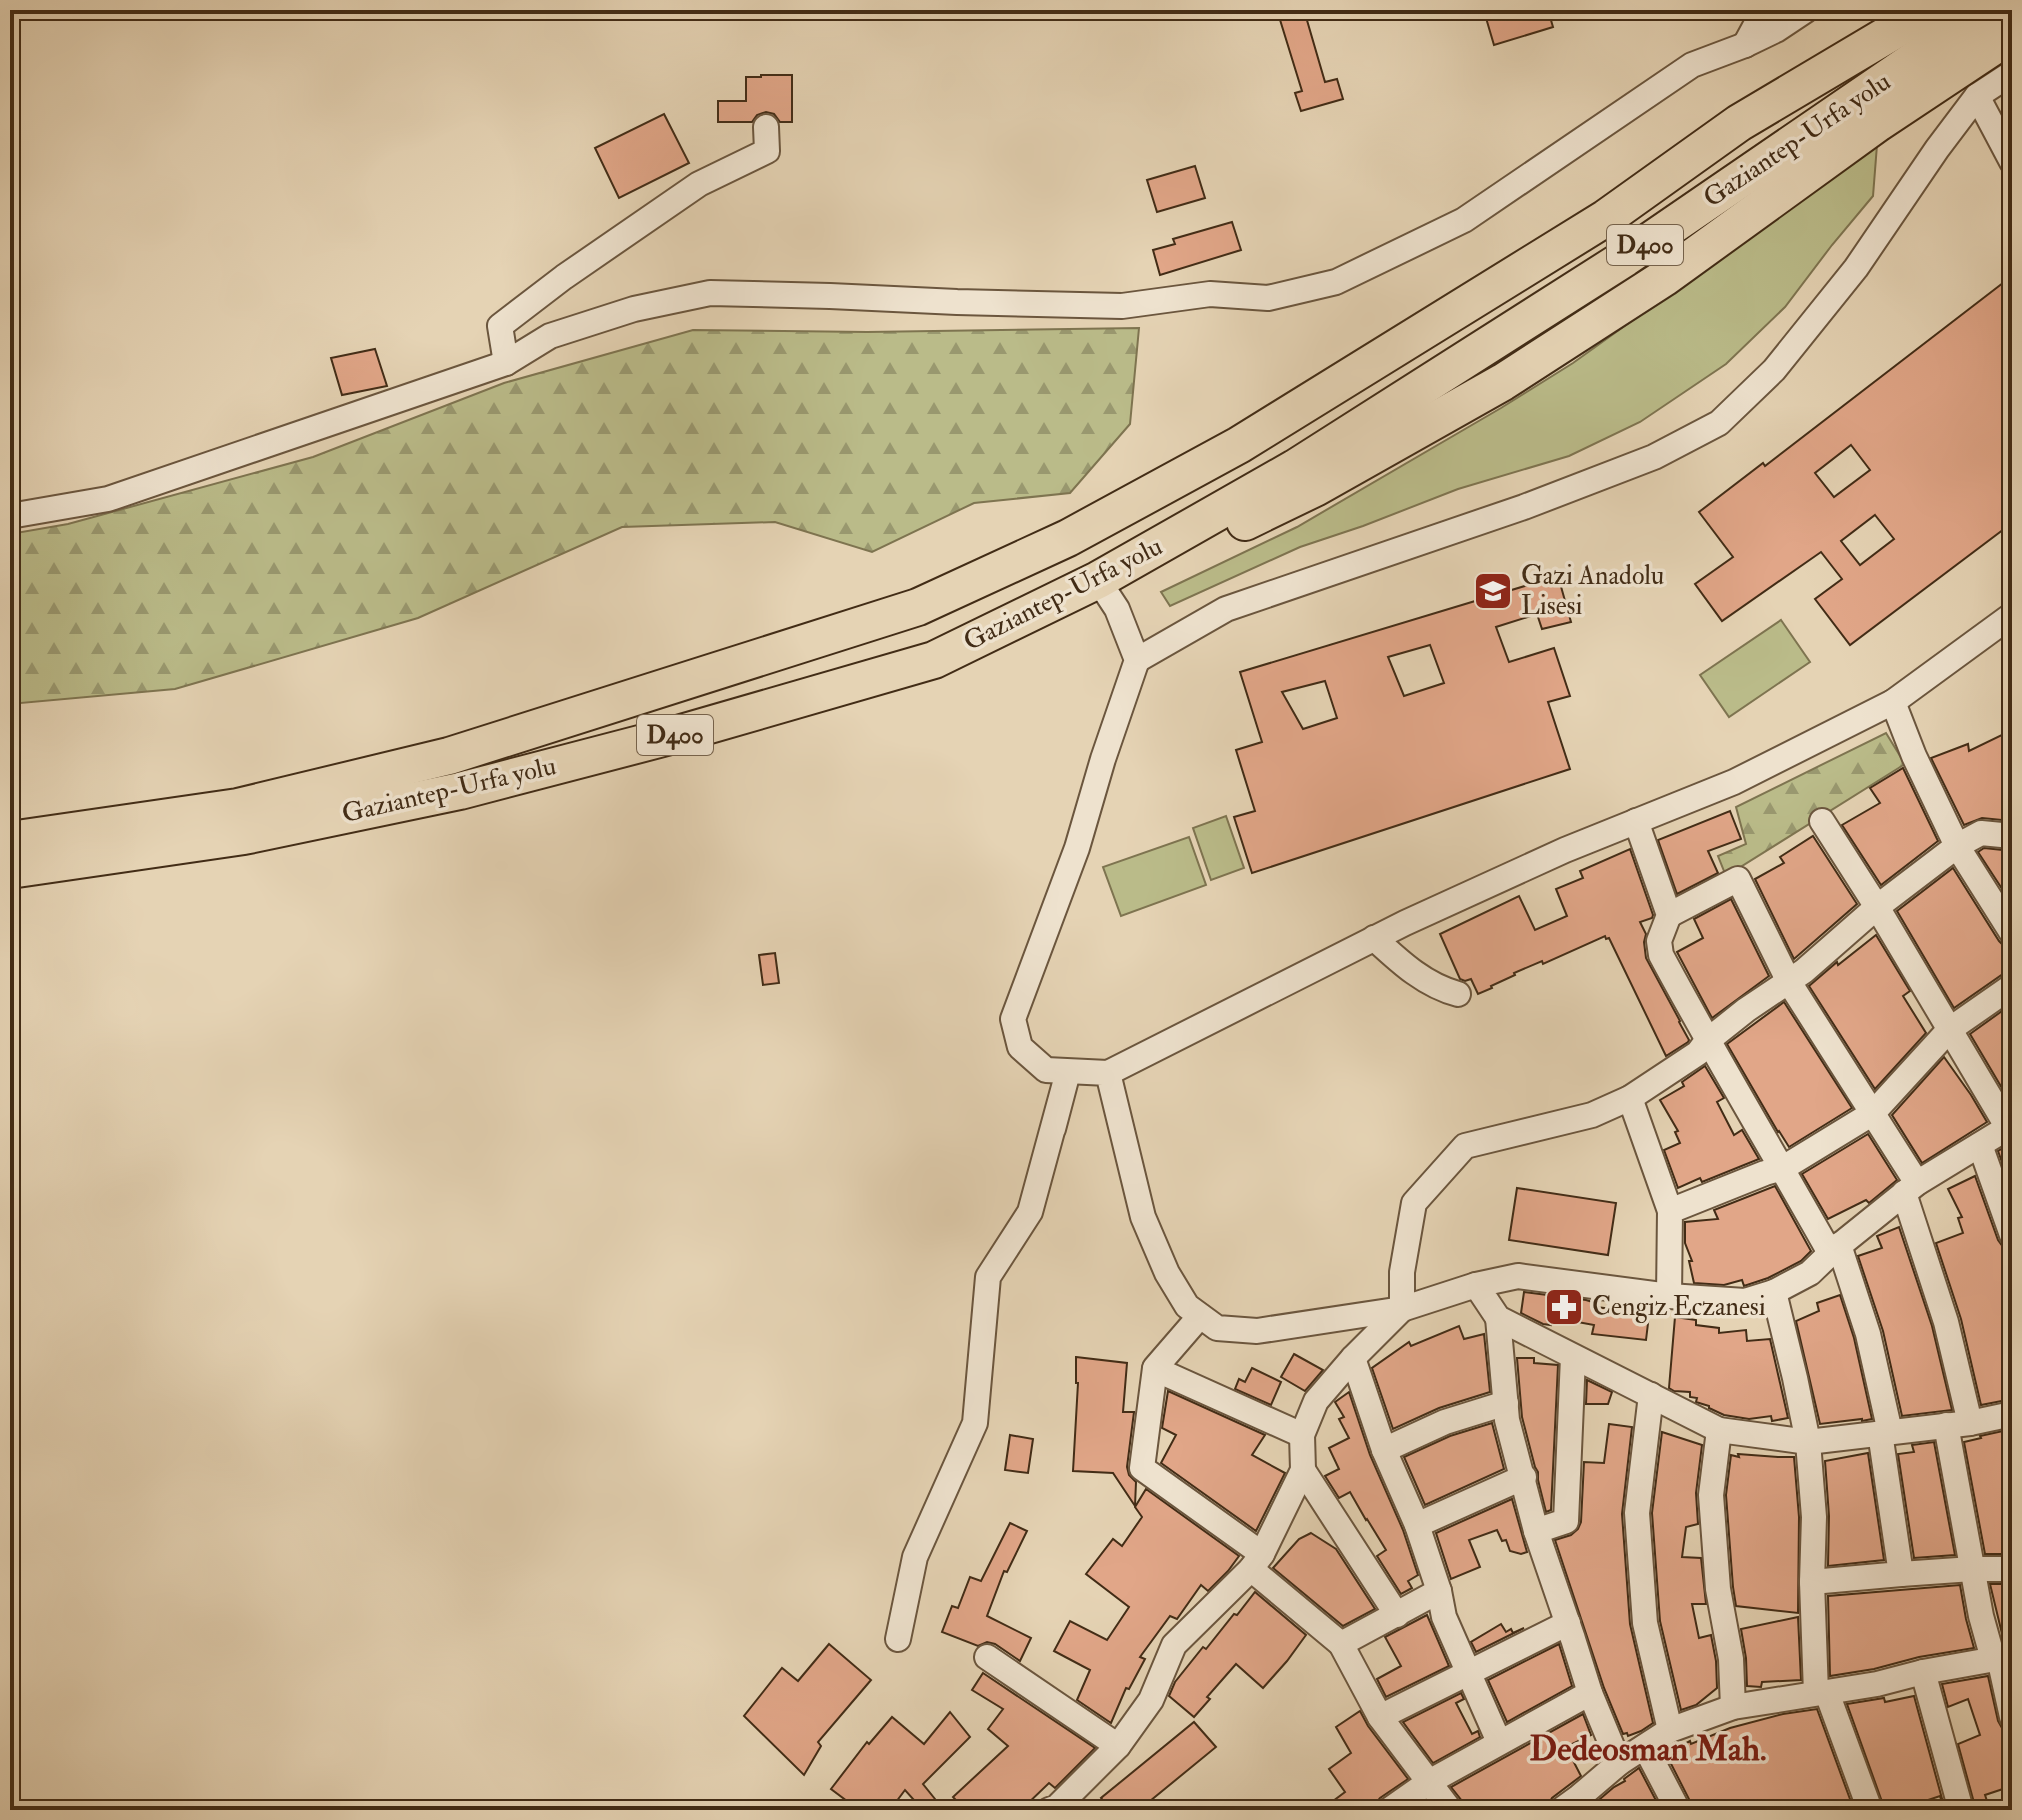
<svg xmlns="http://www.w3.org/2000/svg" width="2022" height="1820" viewBox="0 0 2022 1820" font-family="'IM FELL Double Pica',serif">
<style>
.green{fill:#babb89;stroke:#7e7450;stroke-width:2}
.forest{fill:url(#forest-firs);stroke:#7e7450;stroke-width:2}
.building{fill:#e1a688;stroke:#422c16;stroke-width:2;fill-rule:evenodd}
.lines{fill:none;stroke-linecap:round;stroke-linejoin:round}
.minor-casing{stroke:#6b563e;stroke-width:28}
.highway-casing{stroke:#422c16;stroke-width:40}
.minor{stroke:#eee2ce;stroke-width:24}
.highway{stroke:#e5d3b4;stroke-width:36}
.labels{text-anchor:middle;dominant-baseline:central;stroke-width:7;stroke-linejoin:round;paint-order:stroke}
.shield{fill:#eee2ce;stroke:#76634d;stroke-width:2}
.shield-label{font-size:24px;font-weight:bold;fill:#422c16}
.street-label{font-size:26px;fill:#422c16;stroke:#eee2ce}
.poi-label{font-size:26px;fill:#422c16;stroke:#eee2ce;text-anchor:start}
.district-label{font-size:34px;font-weight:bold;fill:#7a1f14;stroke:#eee2ce}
</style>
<defs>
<pattern id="forest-firs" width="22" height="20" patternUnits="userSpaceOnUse" patternTransform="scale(2)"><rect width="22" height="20" fill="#babb89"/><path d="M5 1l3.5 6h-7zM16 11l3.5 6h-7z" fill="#99986f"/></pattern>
</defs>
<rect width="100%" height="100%" fill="#e5d3b4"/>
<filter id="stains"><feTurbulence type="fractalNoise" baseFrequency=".0025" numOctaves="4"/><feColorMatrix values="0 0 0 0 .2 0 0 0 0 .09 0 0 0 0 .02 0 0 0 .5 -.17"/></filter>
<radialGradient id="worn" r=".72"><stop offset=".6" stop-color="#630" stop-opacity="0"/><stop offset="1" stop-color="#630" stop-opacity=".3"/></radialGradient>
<g class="green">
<path d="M1877 145 1873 196 1832 245 1785 307 1726 364 1640 422 1569 456 1458 489 1363 526 1300 547 1170 606 1161 592 1297 527 1501 408 1573 363Z"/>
<path d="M1781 620 1810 662 1729 717 1700 675Z"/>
<path d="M1226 816 1244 868 1211 880 1193 828Z"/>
<path d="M1189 837 1206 885 1121 916 1103 867Z"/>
</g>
<g class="forest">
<path d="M1139 328 1130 424 1070 493 974 503 872 552 775 522 622 527 418 618 175 689 10 704V534L68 524 313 457 504 383 693 330 867 332Z"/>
<path d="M1886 733 1905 764 1726 876 1718 856 1746 844 1736 807Z"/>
</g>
<g class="building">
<path d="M1277 10H1304L1325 82 1337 79 1343 99 1301 111 1295 93 1302 91Z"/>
<path d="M1510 10H1548L1553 27 1494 45 1486 18Z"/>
<path d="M761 75H792V122H780L774 114 766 112 757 115 752 122H718V101H746V77H761Z"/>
<path d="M664 114 689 163 619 198 595 148Z"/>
<path d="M1195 166 1205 198 1157 212 1147 180Z"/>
<path d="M1232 222 1241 250 1160 275 1153 250 1175 244 1173 239Z"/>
<path d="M2012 276V523L1850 645 1815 599 1842 579 1821 552 1722 621 1695 584 1733 557 1699 512 1763 463 1765 466ZM1851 445 1870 470 1834 497 1815 473ZM1875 515 1894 539 1860 565 1841 541Z"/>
<path d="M375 349 387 386 342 395 331 358Z"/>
<path d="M1558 576 1571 622 1542 629 1537 614 1496 627 1509 662 1554 648 1570 696 1548 702 1570 769 1252 873 1234 817 1255 811 1236 750 1262 742 1240 672ZM1430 645 1444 683 1404 696 1388 657ZM1325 681 1337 718 1303 729 1282 692Z"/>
<path d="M2012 730V821L1982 818 1964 825 1931 758 1968 744 1969 751Z"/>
<path d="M1903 768 1938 841 1881 885 1842 825 1880 803 1870 788Z"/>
<path d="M1730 811 1741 839 1708 851 1718 873 1677 894 1658 840Z"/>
<path d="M1813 836 1857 904 1794 959 1755 879 1784 863 1780 857Z"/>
<path d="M1984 848 2012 851V900L2010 901 1978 852Z"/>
<path d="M1630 849 1653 915 1652 918 1640 922 1646 934 1644 942 1646 958 1680 1021 1679 1022 1689 1040 1688 1042 1666 1056 1609 938 1606 939 1605 936 1543 964 1542 961 1514 973 1515 975 1491 986 1492 988 1478 994 1471 979 1465 981 1460 979 1440 934 1519 896 1535 930 1567 916 1556 889 1583 878 1580 871Z"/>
<path d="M1953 868 1999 941 2004 946 2012 948V971L2003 974 1954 1008 1897 911Z"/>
<path d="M1731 899 1769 976 1712 1018 1677 952 1703 938 1694 919Z"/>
<path d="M1876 935 1910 991 1903 996 1926 1033 1875 1089 1809 986 1837 962 1838 965Z"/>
<path d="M775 953 779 983 763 985 759 955Z"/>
<path d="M1784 1002 1852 1108 1789 1147 1779 1131 1778 1132 1727 1044Z"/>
<path d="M2009 1006 2012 1013V1105L1970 1034Z"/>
<path d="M1944 1057 1971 1095 1987 1122 1922 1163 1892 1115Z"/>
<path d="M1705 1066 1724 1098 1717 1102 1734 1135 1742 1130 1759 1159 1702 1182 1700 1178 1678 1188 1664 1150 1680 1143 1675 1132 1678 1131 1660 1100 1684 1086 1682 1082Z"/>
<path d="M1868 1134 1897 1180 1869 1203 1866 1200 1828 1219 1802 1174Z"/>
<path d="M2012 1143V1190L1998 1151Z"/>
<path d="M1975 1176 1998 1240 2003 1247 2012 1250V1399L1981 1405 1961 1319 1936 1243 1963 1233 1958 1218 1962 1217 1948 1189Z"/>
<path d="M1775 1186 1811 1251 1801 1261 1768 1278 1744 1286 1742 1280 1724 1285 1694 1283 1689 1261H1692L1685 1243V1222L1718 1219 1714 1210Z"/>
<path d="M1517 1188 1616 1203 1608 1255 1509 1240Z"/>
<path d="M1899 1227 1932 1326 1952 1410 1902 1416 1883 1331 1858 1256 1882 1248 1877 1236Z"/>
<path d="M1524 1292 1586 1300 1596 1303V1307L1645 1313V1315H1649L1646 1340 1592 1334 1594 1325 1556 1318V1323H1551V1325L1543 1324 1521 1313Z"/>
<path d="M1840 1295 1854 1338 1872 1419 1862 1421V1419L1820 1424 1796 1321 1819 1311 1817 1303Z"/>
<path d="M1675 1317 1696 1320V1325L1719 1328V1333L1746 1330 1747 1341 1770 1339 1788 1418 1772 1421 1771 1416 1749 1419 1724 1415 1709 1408V1406L1696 1402 1697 1398 1690 1397V1392L1674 1391 1669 1388Z"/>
<path d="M1459 1326 1464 1339 1484 1334 1490 1392 1439 1408 1393 1429 1372 1368 1409 1342 1411 1346Z"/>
<path d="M1294 1354 1323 1370 1305 1391 1281 1377Z"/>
<path d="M1076 1357 1127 1363 1123 1412H1134L1127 1467 1129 1475 1136 1482 1135 1506 1113 1473 1073 1471 1078 1383H1076Z"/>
<path d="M1517 1358H1534V1363L1558 1365 1551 1510 1546 1512 1538 1480V1472L1535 1467 1522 1417Z"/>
<path d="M1252 1368 1281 1382 1271 1405 1235 1389 1239 1379 1245 1382Z"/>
<path d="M1587 1380 1612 1392 1608 1404H1586Z"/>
<path d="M1168 1391 1265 1435 1252 1455 1285 1473 1256 1531 1161 1463 1176 1435 1162 1428Z"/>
<path d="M1349 1392 1370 1455 1403 1530 1418 1575 1408 1581 1412 1588 1401 1594 1377 1556 1386 1550 1367 1519 1366 1520 1350 1492 1339 1498 1325 1476 1339 1469 1329 1448 1349 1438 1339 1419 1344 1417 1335 1402Z"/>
<path d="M1492 1423 1504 1469 1425 1505 1404 1457 1450 1436Z"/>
<path d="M1609 1424 1632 1427 1622 1514 1630 1624 1653 1723 1641 1731 1628 1736 1627 1733 1623 1734 1604 1688 1555 1540 1571 1535 1578 1529 1581 1522 1584 1462 1604 1463Z"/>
<path d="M2012 1429V1554H1985L1964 1442 1981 1438 1980 1436Z"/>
<path d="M1662 1432 1702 1445 1696 1493 1698 1524 1686 1527 1682 1557 1701 1558 1706 1604H1692L1699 1638 1711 1635 1716 1661 1717 1688 1696 1705 1681 1710 1660 1621 1652 1513Z"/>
<path d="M1010 1435 1033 1439 1028 1473 1005 1470Z"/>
<path d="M1934 1442 1955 1555 1914 1558 1898 1454 1914 1452 1912 1445Z"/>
<path d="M1868 1453 1884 1560 1828 1566 1829 1516 1825 1461Z"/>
<path d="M1738 1454 1778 1457H1794L1799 1517 1798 1613 1736 1606 1733 1587 1726 1495 1731 1455 1739 1457Z"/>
<path d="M1146 1489 1239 1556 1228 1571 1208 1591 1201 1585 1177 1619 1170 1616 1140 1657 1145 1659 1129 1689 1126 1688 1111 1723 1077 1700 1090 1670 1054 1651 1070 1621 1107 1640 1129 1607 1086 1574 1113 1539 1122 1546 1142 1517 1135 1507Z"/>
<path d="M1512 1499 1527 1552 1521 1554 1510 1551 1506 1540 1502 1541 1497 1530 1469 1540 1480 1567 1451 1579 1436 1533Z"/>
<path d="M1010 1523 1027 1531 1007 1572 1004 1571 987 1616 1031 1638 1020 1661 995 1644 987 1642 978 1646 942 1632 952 1606 958 1608 970 1577 981 1581Z"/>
<path d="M1311 1533 1336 1549 1375 1609 1343 1626 1273 1568 1299 1539Z"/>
<path d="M1990 1584H2012V1641L2004 1642Z"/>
<path d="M1960 1585 1966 1619 1974 1648 1919 1657 1874 1669 1830 1676 1828 1596Z"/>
<path d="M1255 1592 1306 1635 1287 1661 1263 1688 1236 1664 1207 1697 1210 1699 1194 1717 1169 1696 1175 1682 1203 1647 1206 1649 1234 1614 1237 1615Z"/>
<path d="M1427 1615 1449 1666 1386 1697 1377 1679 1401 1666 1385 1637Z"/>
<path d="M1798 1617 1801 1680 1762 1682 1761 1687 1747 1686 1746 1658 1741 1629Z"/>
<path d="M1501 1624 1506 1632 1511 1629 1513 1633 1524 1628 1476 1652 1471 1642Z"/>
<path d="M829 1644 871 1680 818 1742 821 1746 804 1775 744 1716 782 1668 798 1681Z"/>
<path d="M1559 1644 1572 1686 1507 1722 1488 1680Z"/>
<path d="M983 1673 1095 1748 1055 1788 1049 1783 1021 1810H974L971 1808 964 1809 953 1797 1008 1746 988 1729 1003 1709 972 1690Z"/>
<path d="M1988 1676 1998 1721 2002 1728 2009 1731 2012 1742V1786L1985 1795 1990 1810H1976L1958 1744 1980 1735 1968 1699 1948 1707 1942 1684Z"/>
<path d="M1461 1693 1464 1699 1456 1703 1472 1734 1478 1731 1480 1737 1433 1763 1403 1722Z"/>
<path d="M1914 1696 1944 1806H1943L1940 1796 1898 1810H1885L1847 1704 1884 1698 1885 1702Z"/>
<path d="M1817 1709 1854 1810H1811L1809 1804 1790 1810H1693L1691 1803 1666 1754 1690 1741 1691 1744 1730 1728 1783 1714Z"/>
<path d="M1360 1711 1368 1726 1408 1779 1380 1798 1376 1803 1374 1810H1321L1345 1792 1329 1769 1351 1753 1336 1727Z"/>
<path d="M950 1712 970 1737 923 1784 935 1799 922 1809 905 1790 890 1810H859L831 1789 867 1742 869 1744 892 1717 924 1744Z"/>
<path d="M1583 1714 1591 1735 1566 1747 1581 1776 1552 1798 1546 1809 1465 1810 1462 1801 1451 1787Z"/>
<path d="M1194 1722 1216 1747 1139 1810H1111L1101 1798Z"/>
<path d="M1639 1768 1661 1810H1587L1614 1787 1625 1781 1624 1779Z"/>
</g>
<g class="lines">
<g class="minor-casing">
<g id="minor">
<path d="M1745 45 1764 10"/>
<path d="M1977 96 2012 162"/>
<path d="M506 363 500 326 564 277 699 184 767 151 766 127"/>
<path d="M10 516 108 499 506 363 550 336 634 309 710 293 830 296 957 302 1122 306 1210 294 1268 298 1336 282 1464 220 1692 65 1745 45 1776 30 1806 10"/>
<path d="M1098 580 1117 609 1137 660 1103 759 1077 848 1013 1019 1020 1047 1046 1070 1108 1073 1143 1217 1167 1273 1187 1306 1217 1328 1257 1331 1402 1309 1476 1285"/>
<path d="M1137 660 1226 609 1524 507 1654 457 1719 423 1774 370 1856 268 1937 149 1977 96 2012 73"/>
<path d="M1893 702 1914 756 1957 846 2012 933"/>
<path d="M1636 821 1669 915 1659 941 1661 955C1715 1056 1774 1153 1830 1253"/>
<path d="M1822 821 1877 907 2007 1126"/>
<path d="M1669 915 1738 879 1789 982 1917 1183"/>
<path d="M1374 938C1399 961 1424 985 1458 994"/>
<path d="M1108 1073 1405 923 1565 850 1734 782 1893 702 2012 615"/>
<path d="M1630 1098 1670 1211"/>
<path d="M2012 1125 1917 1183 1835 1249 1810 1273 1774 1292 1745 1301 1669 1296 1518 1276 1476 1285 1498 1318 1719 1430 1808 1442 1970 1423 2012 1414"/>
<path d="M1980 1145 2012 1235"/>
<path d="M1904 1193 1946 1322 1970 1423"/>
<path d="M1839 1245 1868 1334 1890 1432"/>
<path d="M1774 1292 1795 1378 1808 1442 1814 1517 1812 1582 1816 1693"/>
<path d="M1669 1296 1670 1211 1765 1173 1783 1168 1873 1113 1949 1030 2012 986"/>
<path d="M1200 1316 1155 1368 1142 1468 1262 1554"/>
<path d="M1498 1318 1507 1420 1536 1531 1573 1639 1590 1693 1619 1763"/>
<path d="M1353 1358 1384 1450 1417 1525 1439 1591 1444 1617 1499 1742"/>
<path d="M1155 1369 1302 1435"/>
<path d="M1651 1395 1637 1513 1645 1623 1670 1730"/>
<path d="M1946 1425 1981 1616 1993 1659"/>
<path d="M1719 1430 1711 1495 1718 1589 1731 1659 1733 1707"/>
<path d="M1384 1450 1445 1422 1506 1403"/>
<path d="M1303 1470 1397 1615"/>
<path d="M1417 1525 1524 1477"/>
<path d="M1536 1531 1566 1521 1573 1357"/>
<path d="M1251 1569 1341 1644 1380 1717 1450 1810"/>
<path d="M1901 1574 1972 1569H2012"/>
<path d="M1812 1582 1901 1574 1880 1433"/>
<path d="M898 1639 915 1557 975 1423 988 1277 1030 1212 1068 1072 1053 1129"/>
<path d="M1341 1644 1439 1591"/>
<path d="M987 1657 1118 1746"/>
<path d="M1999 1658 2012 1717"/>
<path d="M1923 1672 1961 1810"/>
<path d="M1827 1693 1870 1810"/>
<path d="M1380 1717 1568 1623"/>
<path d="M1645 1747 1678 1810"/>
<path d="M1049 1810 1057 1807 1118 1746 1151 1700 1174 1645 1251 1569 1262 1554 1303 1470 1302 1435 1316 1401 1353 1358 1402 1309V1272L1414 1203 1465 1146 1592 1115 1630 1098 1698 1053 1707 1041 1746 1010 1804 971 1877 907 1957 846 1981 833 2012 836"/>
<path d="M1389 1810 1429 1782 1590 1693"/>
<path d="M1561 1810 1579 1797 1619 1763 1670 1730 1733 1707 1877 1684 1923 1672 2012 1656"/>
</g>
</g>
<g class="highway-casing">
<g id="highway">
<path d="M1245 522 1315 488 1503 382 1664 278 1878 123 2012 34"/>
<path d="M10 840 238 807 449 756 918 607 1068 538 1239 445 1606 218 1739 123 1929 10"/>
<path d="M10 870 244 836 460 791 678 734 934 660 1098 580 1295 468 1625 258 1987 10"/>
</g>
</g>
<use href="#minor" class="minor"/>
<use href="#highway" class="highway"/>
</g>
<defs>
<g id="school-square" transform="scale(2)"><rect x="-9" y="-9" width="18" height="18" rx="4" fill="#8f2418" stroke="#eee2ce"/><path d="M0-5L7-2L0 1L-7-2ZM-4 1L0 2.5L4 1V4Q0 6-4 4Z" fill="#fff"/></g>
<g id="pharmacy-square" transform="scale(2)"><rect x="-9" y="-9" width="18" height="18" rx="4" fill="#8f2418" stroke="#eee2ce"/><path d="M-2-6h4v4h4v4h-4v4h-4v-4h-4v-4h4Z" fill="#fff"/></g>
</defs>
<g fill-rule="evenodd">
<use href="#school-square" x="1493" y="591"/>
<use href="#pharmacy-square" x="1564" y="1307"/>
</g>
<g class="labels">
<g class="shield">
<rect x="1607" y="225" width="76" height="40" rx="6"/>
<rect x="637" y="715" width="76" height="40" rx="6"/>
</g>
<g class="shield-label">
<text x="1645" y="245">D400</text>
<text x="675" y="735">D400</text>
</g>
<g class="street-label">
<text transform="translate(1797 140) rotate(-34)">Gaziantep-Urfa yolu</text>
<text transform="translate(1063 594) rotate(-27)">Gaziantep-Urfa yolu</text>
<text transform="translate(449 790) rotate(-13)">Gaziantep-Urfa yolu</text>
</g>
<g class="poi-label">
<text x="1521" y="576">Gazi Anadolu<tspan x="1521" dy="30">Lisesi</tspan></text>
<text x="1592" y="1307">Cengiz Eczanesi</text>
</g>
<g class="district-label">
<text x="1648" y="1749">Dedeosman Mah.</text>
</g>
</g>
<rect width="2022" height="1820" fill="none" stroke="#e5d3b4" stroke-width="40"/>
<rect x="12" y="12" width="1998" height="1796" fill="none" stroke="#422c16" stroke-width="4"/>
<rect x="20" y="20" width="1982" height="1780" fill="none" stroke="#422c16" stroke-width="2"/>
<rect width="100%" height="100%" filter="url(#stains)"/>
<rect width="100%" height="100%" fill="url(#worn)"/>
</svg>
